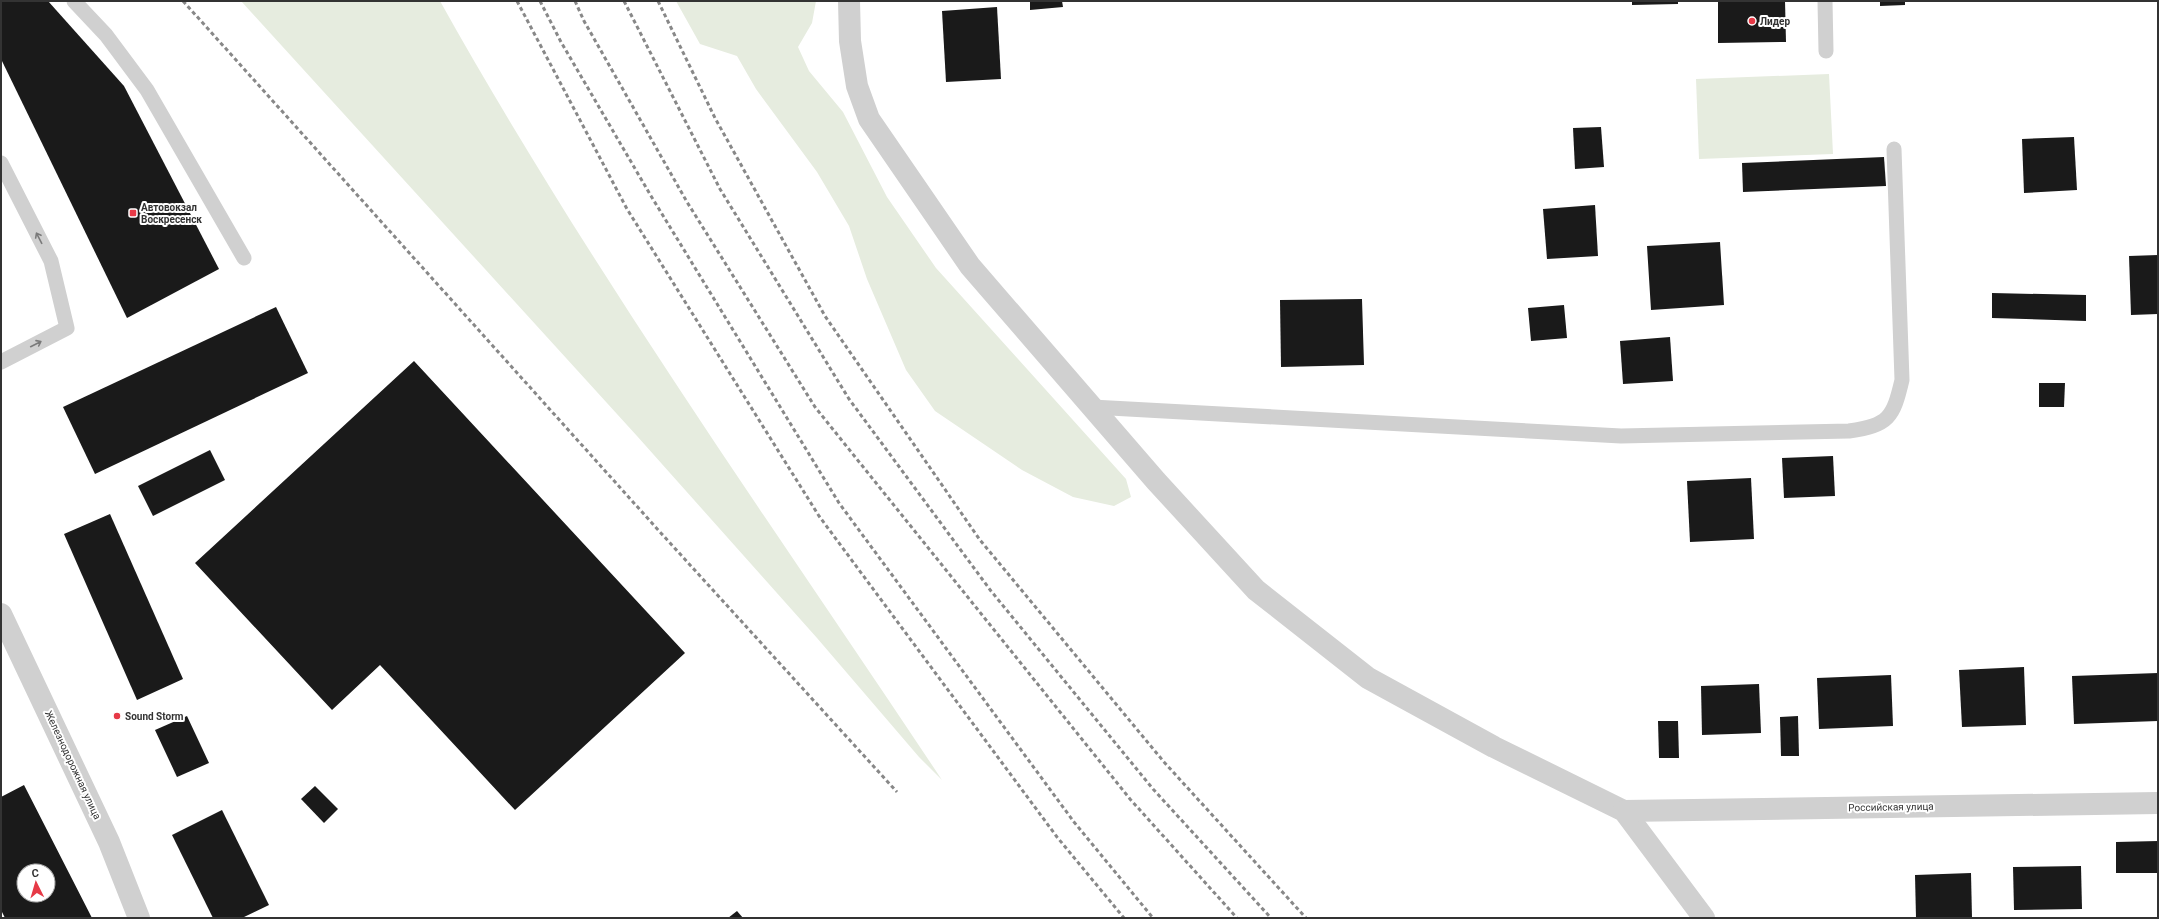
<svg xmlns="http://www.w3.org/2000/svg" width="2159" height="919" viewBox="0 0 2159 919" font-family="Roboto,sans-serif">
<style>
.green{fill:#e6ecdf}
.building{fill:#1a1a1a;fill-rule:evenodd}
.lines{fill:none;stroke-linecap:round;stroke-linejoin:round}
.service{stroke:#d0d0d0;stroke-width:15}
.minor{stroke:#d0d0d0;stroke-width:22}
.rail{stroke:#888;stroke-width:3;stroke-dasharray:4 3;stroke-linecap:butt}
.oneway{stroke:#7a7a7a}
.poi-dot{fill:#e63946;stroke:#fff;stroke-width:1.5}
.labels{text-anchor:middle;dominant-baseline:central;stroke-width:4;stroke-linejoin:round;paint-order:stroke}
.poi-label{font-size:10px;font-weight:bold;fill:#333;stroke:#fff;text-anchor:start}
.street-label{font-size:10px;fill:#333;stroke:#fff}
</style>
<rect width="100%" height="100%" fill="#fff"/>
<g class="green">
<path d="M241 1H440C591 271 771 523 942 780L919 757 817 638 637 436Z"/>
<path d="M676 1H816L812 23 798 47 809 71 843 112 887 197 936 268 1126 479 1131 497 1114 506 1073 497 1022 470 935 411 906 370 867 279 849 226 817 172 756 89 737 56 700 44Z"/>
<path d="M1829 74 1833 154 1699 159 1696 79Z"/>
</g>
<g class="building">
<path d="M1 1H48L124 86 219 269 127 318 1 59Z"/>
<path d="M1030 1H1062L1063 7 1030 10Z"/>
<path d="M1632 1H1678V4L1632 5Z"/>
<path d="M1718 1H1785L1786 42 1718 43Z"/>
<path d="M1880 1H1905V5L1880 6Z"/>
<path d="M997 7 1001 79 946 82 942 11Z"/>
<path d="M1601 127 1604 167 1575 169 1573 128Z"/>
<path d="M2074 137 2077 190 2024 193 2022 139Z"/>
<path d="M1884 157 1886 186 1743 192 1742 163Z"/>
<path d="M1595 205 1598 256 1547 259 1543 209Z"/>
<path d="M1720 242 1724 305 1651 310 1647 246Z"/>
<path d="M2158 255V314L2131 315 2129 256Z"/>
<path d="M1992 293 2086 295V321L1992 318Z"/>
<path d="M1362 299 1364 365 1281 367 1280 300Z"/>
<path d="M1564 305 1567 338 1531 341 1528 308Z"/>
<path d="M276 307 308 373 95 474 63 407Z"/>
<path d="M1670 337 1673 381 1623 384 1620 341Z"/>
<path d="M414 361 685 653 515 810 380 665 332 710 195 563Z"/>
<path d="M2039 383H2065L2064 407H2039Z"/>
<path d="M210 450 225 480 153 516 138 486Z"/>
<path d="M1833 456 1835 496 1784 498 1782 458Z"/>
<path d="M1751 478 1754 539 1690 542 1687 481Z"/>
<path d="M110 514 183 679 137 700 64 534Z"/>
<path d="M2024 667 2026 725 1962 727 1959 670Z"/>
<path d="M2158 673V721L2074 724 2072 676Z"/>
<path d="M1891 675 1893 726 1819 729 1817 678Z"/>
<path d="M1759 684 1761 733 1702 735 1701 686Z"/>
<path d="M187 716 209 763 177 777 155 730Z"/>
<path d="M1798 716 1799 756H1781L1780 717Z"/>
<path d="M1658 721H1678L1679 758H1659Z"/>
<path d="M24 785 92 918H5L1 910V797ZM24 871H48V895H24Z"/>
<path d="M315 786 338 809 324 823 301 799Z"/>
<path d="M222 810 269 905 242 918H213L172 835Z"/>
<path d="M2158 841V873H2116V842Z"/>
<path d="M2081 866 2082 909 2014 910 2013 867Z"/>
<path d="M1971 873 1972 918H1916L1915 875Z"/>
<path d="M737 911 743 918H728Z"/>
</g>
<g class="lines">
<g class="service">
<path d="M74 1 106 35 147 90 244 258"/>
<path d="M1825 1 1826 51"/>
<path d="M1 163 51 261 67 328 1 362"/>
<path d="M1092 407 1621 436 1849 431C1889 425 1893 418 1902 380L1894 149"/>
</g>
<g class="minor">
<path d="M849 1 850 41 857 86 869 119 970 266 1156 481 1256 590 1368 678 1494 747 1624 811 1704 918"/>
<path d="M1 614 109 842 139 918"/>
<path d="M1624 811 2158 803"/>
</g>
<g class="rail">
<path d="M183 1 660 532 897 792"/>
<path d="M517 1 627 209 819 516 1057 837 1124 918"/>
<path d="M540 1 561 42 651 196 839 503 1074 822 1153 918"/>
<path d="M575 1 584 21 687 202 815 407 1130 799 1237 918"/>
<path d="M624 1 720 189 849 399 991 591 1153 789 1271 918"/>
<path d="M658 1 715 118 825 316 980 540 1164 762 1306 918"/>
</g>
</g>
<defs><path id="oneway-shaft" d="M-6 0H5M1.5-3L5.5 0L1.5 3" fill="none" stroke-width="1.6" stroke-linecap="round" stroke-linejoin="round"/></defs>
<g class="oneway">
<use href="#oneway-shaft" transform="translate(39 238) rotate(-117)"/>
<use href="#oneway-shaft" transform="translate(36 344) rotate(-27)"/>
</g>
<g class="poi-dot">
<circle cx="1752" cy="21" r="4"/>
<rect x="129" y="209" width="8" height="8" rx="2"/>
<circle cx="117" cy="716" r="4"/>
</g>
<g class="labels">
<g class="poi-label">
<text x="1760" y="21">Лидер</text>
<text x="141" y="207">Автовокзал<tspan x="141" dy="12">Воскресенск</tspan></text>
<text x="125" y="716">Sound Storm</text>
</g>
<g class="street-label">
<text transform="translate(73 765) rotate(65)">Железнодорожная улица</text>
<text transform="translate(1891 807) rotate(-1)">Российская улица</text>
</g>
</g>
<rect width="2159" height="919" fill="none" stroke="#333333" stroke-width="4"/>
<g transform="translate(36 883) rotate(355)"><circle r="19" fill="#ffffff" stroke="#adadad"/>
<path d="M0-3L7 15L0 10L-7 15Z" fill="#e63946"/>
<text y="-6" font-size="11" font-weight="bold" text-anchor="middle" fill="#333333">С</text>
</g>
</svg>
